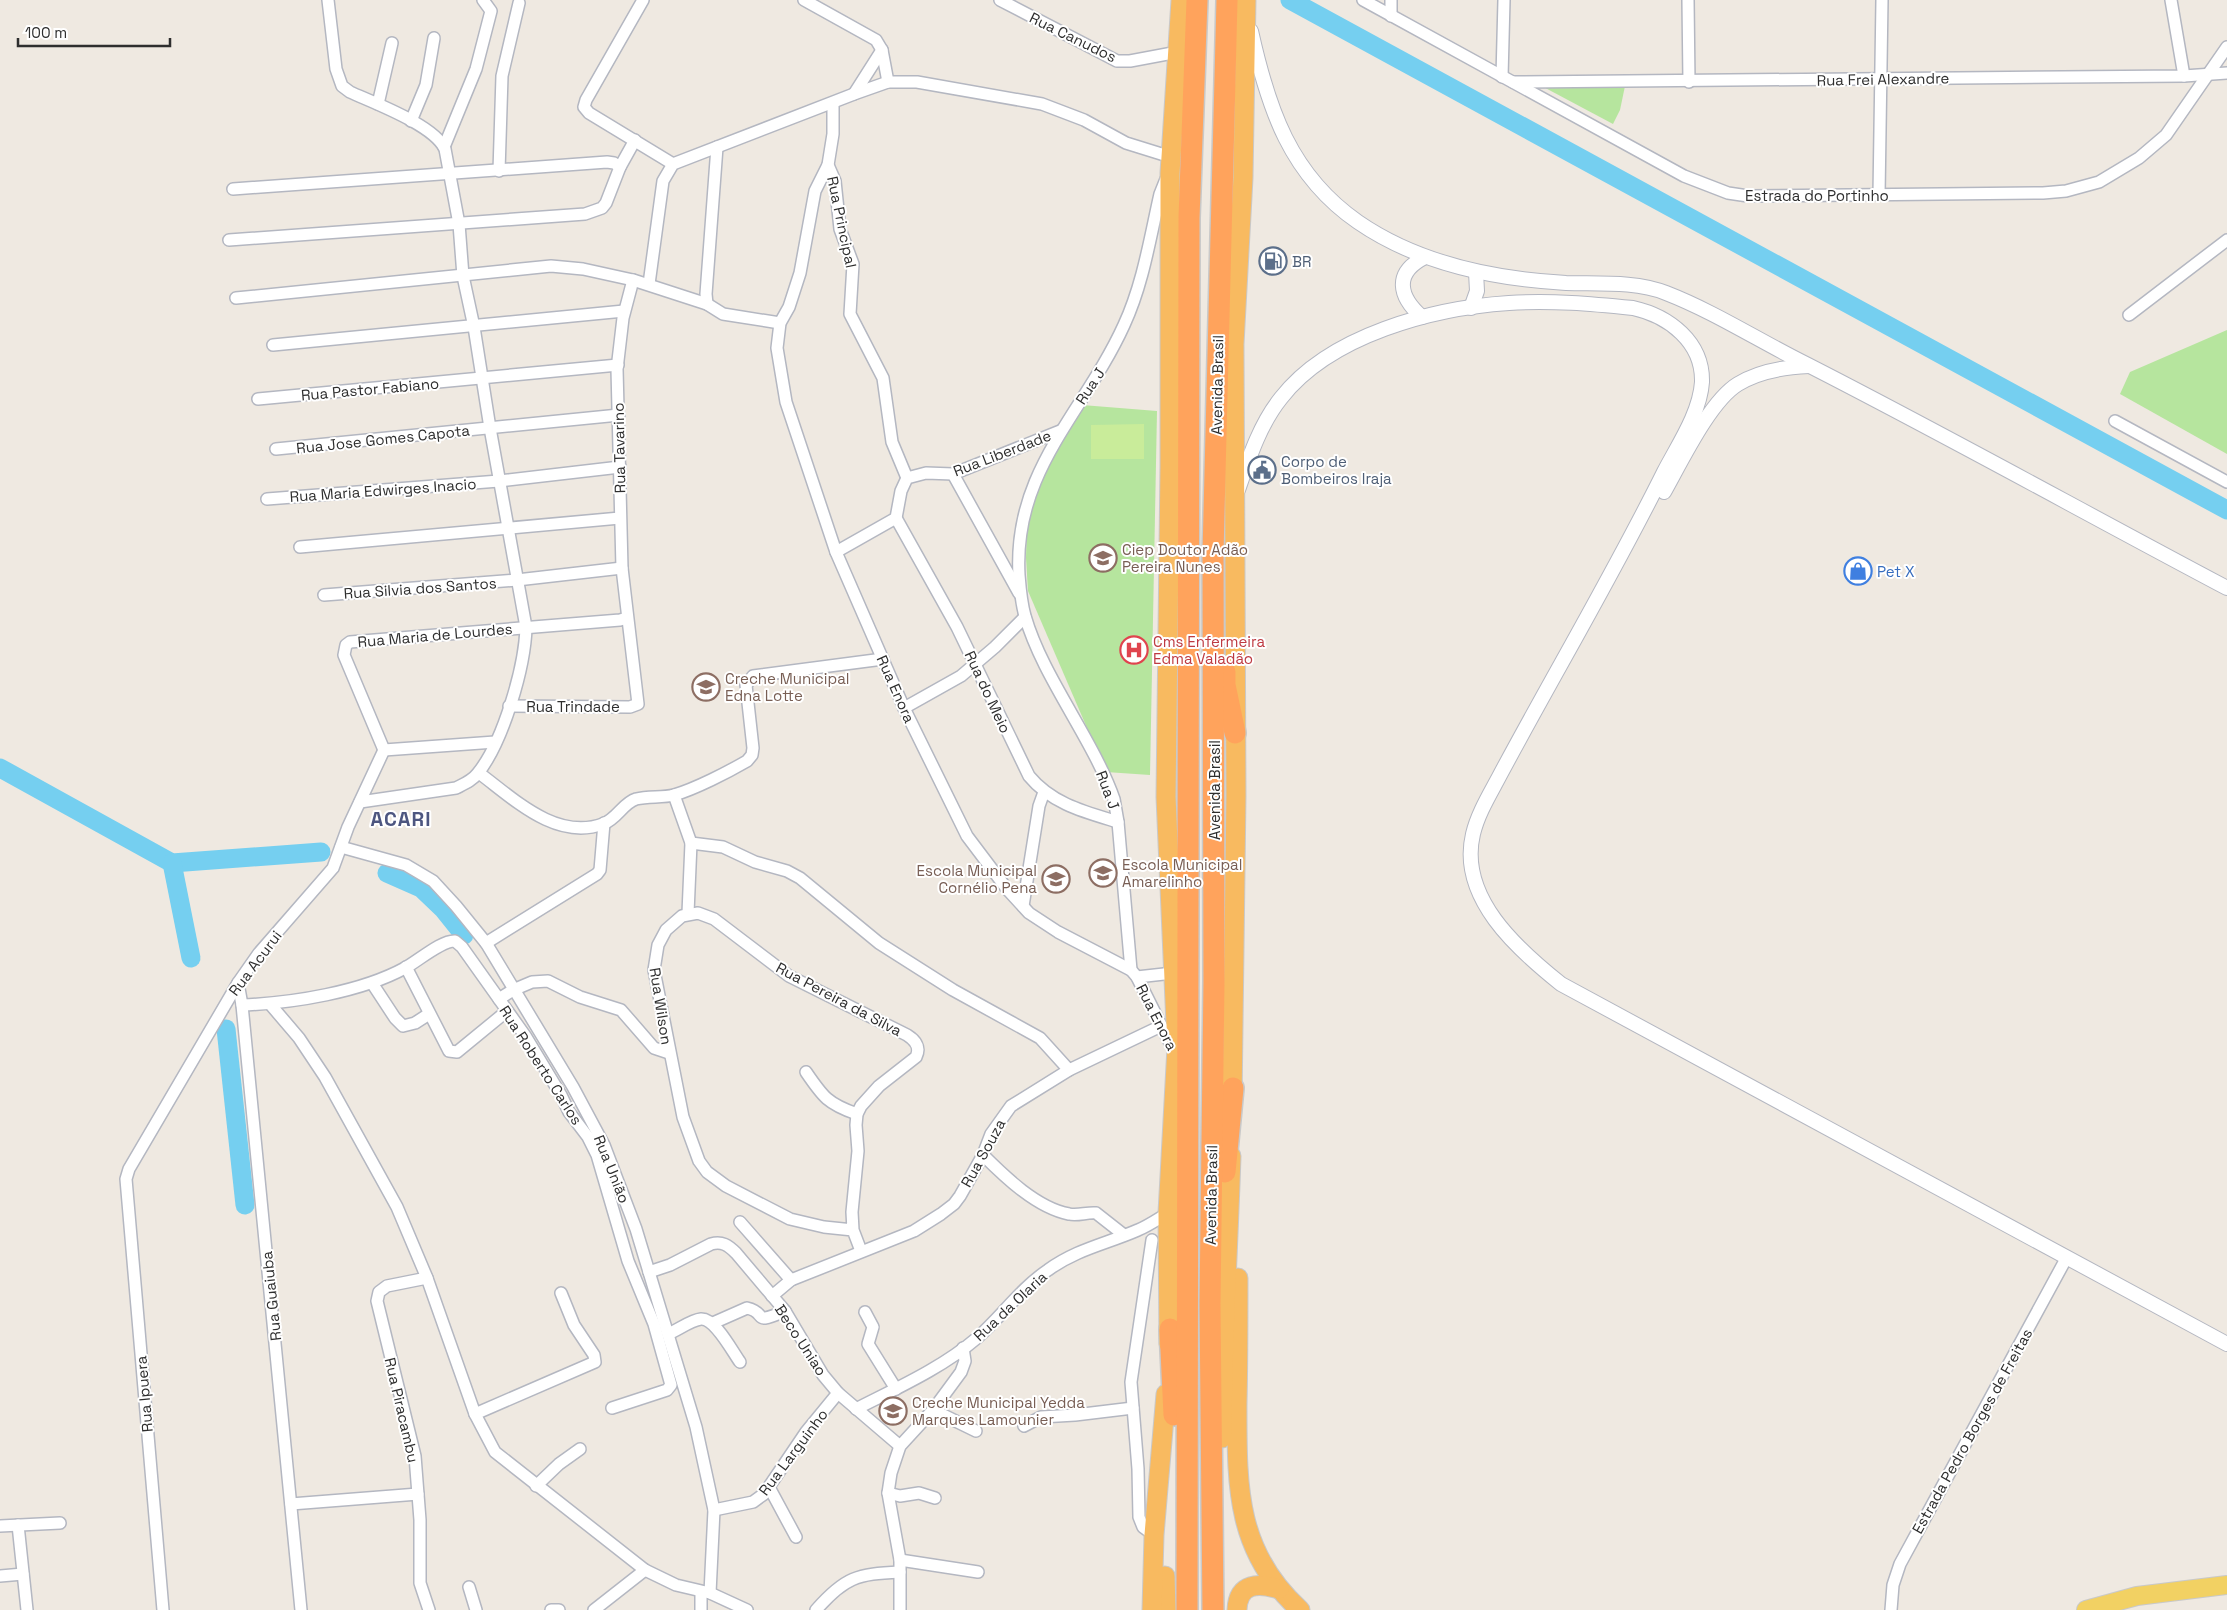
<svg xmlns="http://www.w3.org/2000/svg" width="2227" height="1610" viewBox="0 0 2227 1610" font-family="'Space Grotesk',sans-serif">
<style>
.green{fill:#b6e59e}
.pitch{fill:#c9ec9a}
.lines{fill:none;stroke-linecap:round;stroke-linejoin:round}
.river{stroke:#75cff0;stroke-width:19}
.minor-casing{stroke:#b4b7c1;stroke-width:14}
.tertiary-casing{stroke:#b4b7c1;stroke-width:16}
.primary-casing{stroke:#c9c9c9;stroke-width:20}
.trunk-casing{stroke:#c9c9c9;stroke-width:21}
.motorway-casing{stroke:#c9c9c9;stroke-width:24}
.minor{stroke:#fff;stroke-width:11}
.tertiary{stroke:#fff;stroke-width:14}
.primary{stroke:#f2d163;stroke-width:18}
.trunk{stroke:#f8ba60;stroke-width:19}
.motorway{stroke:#ffa35c;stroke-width:21}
.labels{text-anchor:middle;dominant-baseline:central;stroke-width:4;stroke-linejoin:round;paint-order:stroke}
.street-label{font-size:15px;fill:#2e2e2e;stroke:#fff}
.service-label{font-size:15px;fill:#4e5e75;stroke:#fff;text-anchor:start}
.education-label{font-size:15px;fill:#785e54;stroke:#fff;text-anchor:start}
.shop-label{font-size:15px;fill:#366cbe;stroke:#fff;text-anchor:start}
.health-label{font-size:15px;fill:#be3a42;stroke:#fff;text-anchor:start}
.district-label{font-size:20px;font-weight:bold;letter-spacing:1px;fill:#4d5680;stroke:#fff}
</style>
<rect width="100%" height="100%" fill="#efe9e1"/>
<g class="green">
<path d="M1536 83 1625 86 1620 110 1613 124Z"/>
<path d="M2227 330V454L2120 394 2130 372Z"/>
<path d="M1082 405 1157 411 1150 775 1106 772 1028 591 1026 558 1027 521 1032 502 1060 442Z"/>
</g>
<path class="pitch" d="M1144 424V459H1091V425Z"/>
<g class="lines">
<g class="river">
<path d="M1290 0 2227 510"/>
<path d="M0 768 172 863 321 852"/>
<path d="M172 863 191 958"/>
<path d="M387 873 421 888 444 910 464 935"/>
<path d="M226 1029 245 1205"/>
</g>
<g class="minor-casing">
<g id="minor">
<path d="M328 0 336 69 342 86 350 92C374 103 434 125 445 149L459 224 463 276 474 327 490 428 526 627C525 667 503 742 478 773 472 781 464 784 456 788L360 802"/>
<path d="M643 0 586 100 584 107 589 113 673 164"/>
<path d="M804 0 876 40 882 50 888 82"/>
<path d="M1000 0 1117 61H1130L1178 52"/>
<path d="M1363 0 1684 176 1728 193 1748 196 2043 193 2066 191 2099 182 2139 158 2166 135 2227 47"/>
<path d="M1688 0 1689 82"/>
<path d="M2171 0 2184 76"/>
<path d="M1391 16V0"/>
<path d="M1502 77 1504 0"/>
<path d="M1513 82 2184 76 2227 73"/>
<path d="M854 94 882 50"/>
<path d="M378 104 392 43"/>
<path d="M833 104V134L828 165 815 191 800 273 789 307 780 323 777 348 786 402 836 552 904 708 967 836 1007 889 1029 913 1058 932 1131 970 1137 977 1174 1051"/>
<path d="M411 121 426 85 434 38"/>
<path d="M444 147 476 69 491 11 483 0"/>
<path d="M828 165 835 181 840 229 853 264 850 314 883 378 892 442 907 478"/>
<path d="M620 167 635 140"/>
<path d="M499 171 502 76 519 3"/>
<path d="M1879 195 1882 0"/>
<path d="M229 240 585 214 602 208 606 203 620 167 614 163 607 162 233 189"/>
<path d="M649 284 663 181 673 164 854 94 888 82H917L1042 104 1084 120 1126 143 1171 157"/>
<path d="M236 298 551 266 583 269 633 280 707 304 723 314 780 323"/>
<path d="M707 304 706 294 717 147"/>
<path d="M2129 315 2227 240"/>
<path d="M273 345 624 311"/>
<path d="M258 399 618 365"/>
<path d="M2115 421 2227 482"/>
<path d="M276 449 619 415"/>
<path d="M953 474 1019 593"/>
<path d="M267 499 499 481 620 467"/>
<path d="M896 518 957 627 1029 776C1052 804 1085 812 1118 822"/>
<path d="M300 547 620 518"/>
<path d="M836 552 896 518 901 491 907 478 926 473 953 474 1060 431"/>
<path d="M324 595 517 580 622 568"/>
<path d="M509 706 630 707 638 704 622 568 617 369 623 318 633 280"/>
<path d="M904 708 961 676 995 647 1025 617"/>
<path d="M384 750 344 655 346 645 350 642 620 620 627 618"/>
<path d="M384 750 495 742"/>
<path d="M479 773C514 799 556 841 603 824 617 819 623 803 636 799 649 796 662 798 674 795 695 789 728 772 747 761L752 755 753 748 746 685 753 676 883 659"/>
<path d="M674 795 691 843 688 913"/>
<path d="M691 843 723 847 755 862 787 871 800 878 879 943 953 990 1040 1038 1069 1070"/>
<path d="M341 847 406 865 433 881 456 906 486 943 573 1087 604 1145 636 1229 696 1427 714 1510 710 1593"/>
<path d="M1023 906 1039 806 1044 792"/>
<path d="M486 943 597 874 600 870 604 823"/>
<path d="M406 967 449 1051 457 1052 507 1011"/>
<path d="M1131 970 1118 822 1114 799C1092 737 1043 678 1025 616 1021 602 1020 588 1019 575 1013 470 1084 413 1124 325 1143 284 1150 238 1160 194L1166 179"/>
<path d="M1137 977 1173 973"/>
<path d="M238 983 242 1005 301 1610"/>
<path d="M372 983 395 1018 403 1026 415 1023 429 1014"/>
<path d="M499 999 513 990 532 982 548 981 580 997 621 1010 654 1048 669 1053"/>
<path d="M270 1004 299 1038 325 1077 397 1207 427 1278 475 1414 495 1452 645 1570 676 1585 710 1593 747 1610"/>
<path d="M242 1005C293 1003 361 992 405 968 418 961 442 940 455 941L462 947 526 1037 561 1095 569 1112 588 1137 597 1155 628 1261 654 1324 671 1385 667 1390 612 1408"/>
<path d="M806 1072C823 1097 828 1104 857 1114"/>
<path d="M983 1155C1005 1177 1037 1208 1069 1214 1078 1216 1087 1212 1096 1213L1124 1235"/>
<path d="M740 1222 791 1280"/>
<path d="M853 1230 824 1227 790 1219 726 1186 707 1172 699 1161 683 1117 654 970 658 945 666 930 682 916 698 913 714 919 789 976 907 1035C915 1040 921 1047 916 1057L879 1086 861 1106 857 1114 856 1125 858 1151 852 1212 853 1230 861 1251"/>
<path d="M1152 1240 1131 1382 1138 1469 1139 1517 1143 1527 1154 1535"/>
<path d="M649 1272 670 1265 711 1244C722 1241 728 1245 736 1253L785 1311 823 1375 838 1393 900 1446"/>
<path d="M427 1278 387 1286 379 1292 377 1301 415 1456 420 1520V1583L429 1610"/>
<path d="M772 1296 791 1280 914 1231 941 1214 954 1204 960 1196 983 1155 991 1134 1011 1106 1069 1070 1161 1026"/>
<path d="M865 1312 873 1327 868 1344 896 1389"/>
<path d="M713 1323 747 1308C769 1313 750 1326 785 1311"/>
<path d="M668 1334C678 1330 691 1320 701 1319 715 1318 732 1351 740 1362"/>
<path d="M856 1409C897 1388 942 1368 977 1338 1002 1316 1020 1289 1048 1270 1077 1249 1106 1244 1138 1230 1148 1226 1158 1219 1168 1213"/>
<path d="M933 1410 976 1431"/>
<path d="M475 1414 595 1362 594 1355 574 1325 561 1293"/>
<path d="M1024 1426 1041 1417 1075 1415 1133 1408"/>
<path d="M536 1486 559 1464 580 1449"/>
<path d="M769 1487 796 1537"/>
<path d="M888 1493 900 1496 919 1493 935 1498"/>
<path d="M291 1504 418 1494"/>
<path d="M714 1510 753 1502 764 1494 806 1432 838 1393"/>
<path d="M18 1525 27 1610"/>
<path d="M0 1526 60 1523"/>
<path d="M900 1560 978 1572"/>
<path d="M0 1576 23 1574"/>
<path d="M469 1587 476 1610"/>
<path d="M163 1610 126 1179 129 1169 238 983 259 953 333 868 348 827 384 750"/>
<path d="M551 1610H559"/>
<path d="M594 1610 645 1570"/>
<path d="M701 1610V1592"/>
<path d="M816 1610C845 1577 857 1574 900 1572"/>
<path d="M900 1610V1560L888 1493 891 1473 900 1446 933 1410 961 1372 965 1361 963 1348"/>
<path d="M1891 1610 1893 1585 1900 1564 2067 1257"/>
</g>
</g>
<g class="tertiary-casing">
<g id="tertiary">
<path d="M1251 31C1268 108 1290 175 1358 222 1419 264 1493 279 1566 283 1598 284 1636 281 1666 293 1715 312 1761 342 1808 365 1949 437 2087 514 2227 588"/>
<path d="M1471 308 1477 291 1476 272"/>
<path d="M1422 317C1399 297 1393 273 1425 257"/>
<path d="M1238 490C1249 458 1260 424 1281 398 1330 335 1433 308 1509 303 1550 300 1593 304 1633 308 1669 316 1703 342 1702 382 1700 413 1678 445 1664 472 1613 575 1554 674 1500 775 1490 794 1478 813 1473 834 1458 897 1517 949 1561 984L2227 1344"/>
<path d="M1664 492C1681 462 1710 401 1738 384 1759 371 1785 367 1809 366"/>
</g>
</g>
<g class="primary-casing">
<path id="primary" d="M2086 1610 2137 1596 2227 1585"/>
</g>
<g class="trunk-casing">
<g id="trunk">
<path d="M1232 1103 1236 795 1234 344 1243 178 1246 0"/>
<path d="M1238 1278C1238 1320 1238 1361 1237 1403 1237 1485 1235 1551 1300 1610"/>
<path d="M1169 1344 1168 1213 1177 1047 1166 797 1170 466V173L1181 0"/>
<path d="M1222 1438C1222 1344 1228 1250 1231 1156"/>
<path d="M1165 1576 1166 1610"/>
<path d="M1152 1610 1154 1535 1166 1394"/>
<path d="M1237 1610C1238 1582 1259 1583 1279 1589"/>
</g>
</g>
<g class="motorway-casing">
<g id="motorway">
<path d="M1225 672V685L1235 733"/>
<path d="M1225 1172 1233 1088"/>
<path d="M1170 1329 1174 1415"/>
<path d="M1187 1610 1189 218 1197 0"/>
<path d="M1213 1610 1210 1304 1214 981 1213 553 1227 0"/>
</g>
</g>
<use href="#minor" class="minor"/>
<use href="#tertiary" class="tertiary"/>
<use href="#primary" class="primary"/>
<use href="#trunk" class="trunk"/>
<use href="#motorway" class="motorway"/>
</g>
<defs>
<g id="fuel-ring" transform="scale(1.4375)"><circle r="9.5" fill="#fff" stroke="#5c6f8a" stroke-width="1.5"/><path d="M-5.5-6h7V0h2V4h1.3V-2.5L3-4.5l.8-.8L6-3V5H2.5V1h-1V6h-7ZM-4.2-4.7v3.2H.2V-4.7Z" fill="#5c6f8a"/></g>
<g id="civic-ring" transform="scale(1.4375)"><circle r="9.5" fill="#fff" stroke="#5c6f8a" stroke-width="1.5"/><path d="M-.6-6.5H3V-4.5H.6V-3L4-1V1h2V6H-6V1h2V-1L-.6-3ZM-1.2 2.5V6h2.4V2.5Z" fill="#5c6f8a"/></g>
<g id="school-ring" transform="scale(1.4375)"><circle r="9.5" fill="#fff" stroke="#8d6e63" stroke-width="1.5"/><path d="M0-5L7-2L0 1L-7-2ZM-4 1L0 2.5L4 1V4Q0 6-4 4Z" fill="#8d6e63"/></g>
<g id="shop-ring" transform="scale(1.4375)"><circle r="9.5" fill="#fff" stroke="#3f7fe0" stroke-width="1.5"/><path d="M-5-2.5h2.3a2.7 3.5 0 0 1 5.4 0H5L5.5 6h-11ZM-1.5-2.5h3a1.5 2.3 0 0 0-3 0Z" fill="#3f7fe0"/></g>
<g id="hospital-ring" transform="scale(1.4375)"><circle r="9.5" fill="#fff" stroke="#e0444e" stroke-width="1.5"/><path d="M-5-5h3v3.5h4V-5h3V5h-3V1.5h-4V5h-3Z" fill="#e0444e"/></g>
</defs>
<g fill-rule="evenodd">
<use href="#fuel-ring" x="1273" y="261"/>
<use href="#civic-ring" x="1262" y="470"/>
<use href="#school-ring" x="1103" y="558"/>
<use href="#shop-ring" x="1858" y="571"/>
<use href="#hospital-ring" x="1134" y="650"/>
<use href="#school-ring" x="706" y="687"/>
<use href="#school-ring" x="1103" y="873"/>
<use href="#school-ring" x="1056" y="879"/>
<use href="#school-ring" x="893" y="1411"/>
</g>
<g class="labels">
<g class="street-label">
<text transform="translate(1073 37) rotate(26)">Rua Canudos</text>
<text transform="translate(1883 79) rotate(-1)">Rua Frei Alexandre</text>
<text x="1817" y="195">Estrada do Portinho</text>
<text transform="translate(842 222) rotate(78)">Rua Principal</text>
<text transform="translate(1217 385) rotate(-89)">Avenida Brasil</text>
<text transform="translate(1090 386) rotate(-57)">Rua J</text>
<text transform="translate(370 389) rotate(-5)">Rua Pastor Fabiano</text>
<text transform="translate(383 439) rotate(-6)">Rua Jose Gomes Capota</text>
<text transform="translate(619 448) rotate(-91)">Rua Tavarino</text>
<text transform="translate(1002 453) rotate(-21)">Rua Liberdade</text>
<text transform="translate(383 490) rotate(-4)">Rua Maria Edwirges Inacio</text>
<text transform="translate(420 588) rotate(-4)">Rua Silvia dos Santos</text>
<text transform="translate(435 635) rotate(-5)">Rua Maria de Lourdes</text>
<text transform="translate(896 689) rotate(66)">Rua Enora</text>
<text transform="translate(988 692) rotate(65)">Rua do Meio</text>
<text x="573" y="706">Rua Trindade</text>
<text transform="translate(1108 790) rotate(69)">Rua J</text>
<text transform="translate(1214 790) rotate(-90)">Avenida Brasil</text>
<text transform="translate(255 963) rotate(-53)">Rua Acurui</text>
<text transform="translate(839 999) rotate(28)">Rua Pereira da Silva</text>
<text transform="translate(661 1006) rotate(81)">Rua Wilson</text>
<text transform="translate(1157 1017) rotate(63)">Rua Enora</text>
<text transform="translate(541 1065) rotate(57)">Rua Roberto Carlos</text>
<text transform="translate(983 1153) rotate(-61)">Rua Souza</text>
<text transform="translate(612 1169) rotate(68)">Rua União</text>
<text transform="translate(1211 1195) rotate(-89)">Avenida Brasil</text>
<text transform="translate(271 1296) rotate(-96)">Rua Guaiuba</text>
<text transform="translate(1010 1306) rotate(-43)">Rua da Olaria</text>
<text transform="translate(801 1340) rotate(57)">Beco Uniao</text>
<text transform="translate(144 1394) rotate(-95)">Rua Ipuera</text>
<text transform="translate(402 1410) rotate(77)">Rua Piracambu</text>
<text transform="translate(1972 1431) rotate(-61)">Estrada Pedro Borges de Freitas</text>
<text transform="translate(793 1452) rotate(-53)">Rua Larguinho</text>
</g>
<g class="service-label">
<text x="1292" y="261">BR</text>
<text x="1281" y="461">Corpo de<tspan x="1281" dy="17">Bombeiros Iraja</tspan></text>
</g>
<g class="education-label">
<text x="1122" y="549">Ciep Doutor Adão<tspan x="1122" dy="17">Pereira Nunes</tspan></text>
<text x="725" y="678">Creche Municipal<tspan x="725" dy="17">Edna Lotte</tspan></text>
<text x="1122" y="864">Escola Municipal<tspan x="1122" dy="17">Amarelinho</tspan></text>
<text x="1037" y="870" text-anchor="end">Escola Municipal<tspan x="1037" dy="17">Cornélio Pena</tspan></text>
<text x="912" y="1402">Creche Municipal Yedda<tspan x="912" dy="17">Marques Lamounier</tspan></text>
</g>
<g class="shop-label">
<text x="1877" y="571">Pet X</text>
</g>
<g class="health-label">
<text x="1153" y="641">Cms Enfermeira<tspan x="1153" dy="17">Edma Valadão</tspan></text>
</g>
<g class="district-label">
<text x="401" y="819">ACARI</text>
</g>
</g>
<path d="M18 38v8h152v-8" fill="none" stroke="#2e2e2e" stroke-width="2.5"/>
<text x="25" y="38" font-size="15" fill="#2e2e2e" stroke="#ffffff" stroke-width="4" paint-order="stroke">100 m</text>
</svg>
